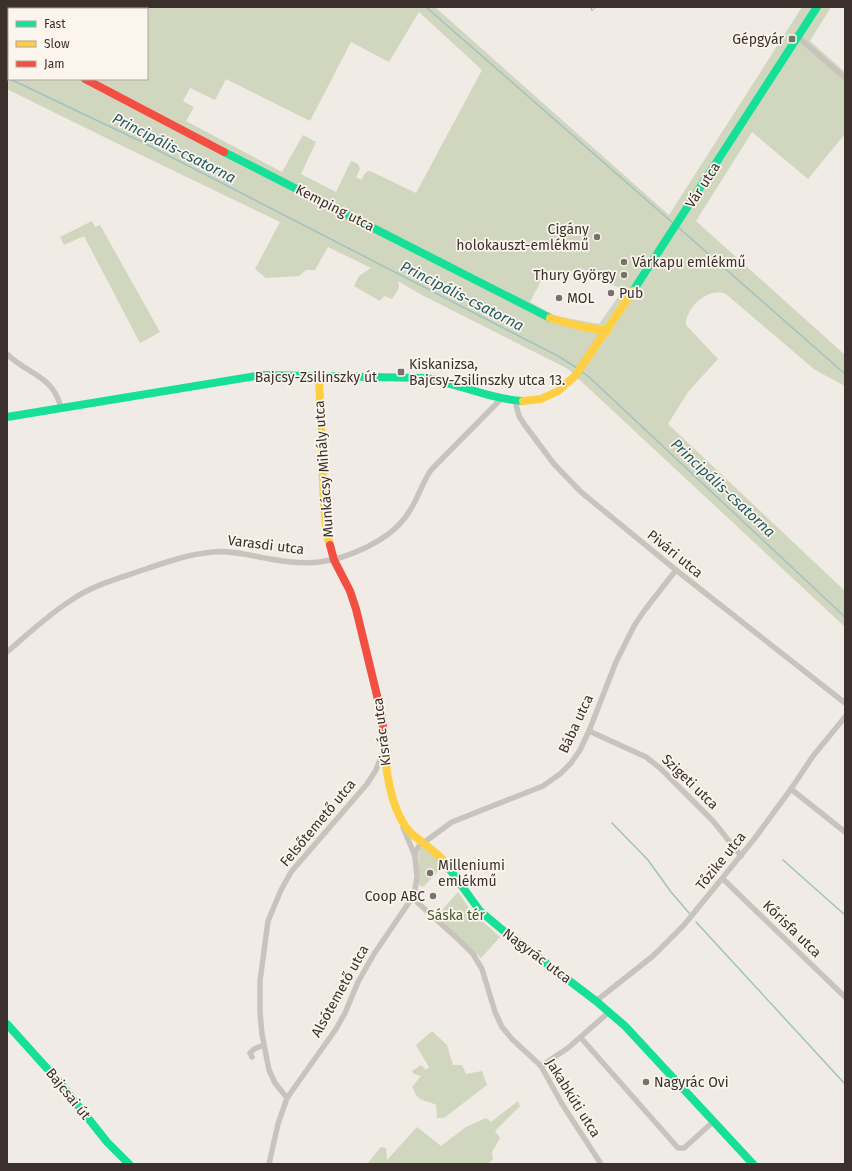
<svg xmlns="http://www.w3.org/2000/svg" width="852" height="1171" viewBox="0 0 852 1171" font-family="'Fira Sans',sans-serif">
<style>
.green{fill:#d1d6bf;fill-rule:evenodd}
.lines{fill:none;stroke-linecap:round;stroke-linejoin:round}
.stream{stroke:#a1c2c1;stroke-width:1.5}
.street{stroke:#c9c3be;stroke-width:5.5}
.fast{stroke:#16e098;stroke-width:8}
.slow{stroke:#ffcf43;stroke-width:8}
.jam{stroke:#f24e42;stroke-width:8}
.rail-casing{stroke:#b1aca8;stroke-width:3}
.rail{stroke:#fbf5ee;stroke-width:1.5;stroke-dasharray:4.5;stroke-linecap:butt}
.poi-dot{fill:#7a716c;stroke:#fbf5ee;stroke-width:1.5}
.labels{text-anchor:middle;dominant-baseline:central;stroke-width:3.5;stroke-linejoin:round;paint-order:stroke}
.poi-label{font-size:14px;fill:#3b302b;stroke:#fbf5ee;text-anchor:start}
.street-label{font-size:14px;fill:#3b302b;stroke:#fbf5ee}
.park-label{font-size:14px;fill:#4a5a2e;stroke:#fbf5ee}
.water-label{font-size:15px;font-style:italic;fill:#1f5a5e;stroke:#fbf5ee}
</style>
<rect width="100%" height="100%" fill="#f0ebe5"/>
<g class="green">
<path d="M18 7H435L669 215 802 7H831L810 41 845 72V134L808 179 752 132 696 221 845 355V386L815 370 726 294C709 286 685 308 686 325L718 359 688 392 668 424 845 591V627L568 369 420 294 398 281 399 288 392 299 384 296 380 301 354 286 359 276 371 268 328 247 315 270H306L299 276 266 278 255 269 280 222 108 139 7 89V27L9 24V79H147V9H18ZM419 12 482 70 416 193 370 171 366 172 361 180 356 177 360 169 358 164 351 161 336 192 301 174 316 142 303 135 282 172 186 121 194 107 183 101 190 88 215 100 226 79 310 121 351 42 389 62ZM581 268 623 290 599 324 556 316 530 302 541 281Z"/>
<path d="M92 221 95 227 100 225 160 332 140 343 84 236 64 245 60 237Z"/>
<path d="M425 847 436 857 443 866 424 886 422 887 419 885C420 875 416 855 421 848Z"/>
<path d="M458 892 471 911 500 937 481 958 437 916Z"/>
<path d="M432 1031 447 1045 453 1065H462L466 1074 482 1071 487 1085 444 1118H437L436 1105C430 1101 422 1102 417 1096 415 1094 414 1090 412 1087L421 1076 414 1074 412 1071 421 1065 426 1070 429 1067 416 1045Z"/>
<path d="M518 1101 520 1106 495 1131 500 1138 492 1152 493 1159 488 1164H367L381 1147 386 1148 387 1160 417 1127 441 1146 466 1127 486 1118 491 1122Z"/>
</g>
<g class="lines">
<g class="stream">
<path d="M426 7 674 224"/>
<path d="M7 77 9 78"/>
<path d="M10 79 140 141 558 356 577 368"/>
<path d="M679 228 845 374"/>
<path d="M581 371 589 377 845 617"/>
<path d="M612 823 648 860 671 892 689 913"/>
<path d="M783 860 845 915"/>
<path d="M696 922 845 1084"/>
</g>
<g class="street">
<path d="M798 37 845 78"/>
<path d="M7 354C28 375 53 375 61 408"/>
<path d="M515 401 519 416 524 424 554 464 581 492 676 570 845 703"/>
<path d="M7 652C28 634 49 614 73 599 94 585 119 578 143 570 166 562 189 554 213 552 232 550 252 556 270 559 308 566 332 564 367 547 381 540 394 532 403 520 416 506 420 486 431 470L501 399"/>
<path d="M589 731 646 757 660 768 713 821 741 856"/>
<path d="M791 789 845 832"/>
<path d="M403 827 415 856"/>
<path d="M723 879 845 997"/>
<path d="M596 1001 653 956 684 925 755 838 791 789 813 756 845 717"/>
<path d="M581 1038 678 1148H684L714 1121"/>
<path d="M252 1057 250 1053 254 1049 264 1045"/>
<path d="M541 1066 568 1048 609 1012"/>
<path d="M287 1098 275 1083 269 1070 262 1034 260 1013V981L268 921 281 890 291 872 367 784 376 770 383 752"/>
<path d="M269 1164 278 1124 287 1098 336 1029 345 1013 358 982 374 954 414 895"/>
<path d="M601 1164 562 1104 541 1066 512 1039 502 1027 495 1012 482 969 473 954 460 941 417 902 414 895 417 877 415 857 416 851 419 846 452 822 543 786 560 774 571 763 580 750 589 731 616 662 634 626 644 611 676 570"/>
</g>
<g class="fast">
<path d="M27 7 28 9"/>
<path d="M224 152 550 318"/>
<path d="M633 291 817 7"/>
<path d="M7 417 262 375 426 378C459 384 490 399 523 401"/>
<path d="M443 860 480 911 505 932 596 1001 625 1026 753 1164"/>
<path d="M7 1024 61 1084 107 1142 129 1164"/>
</g>
<g class="slow">
<path d="M550 318 579 326 607 331"/>
<path d="M319 376 324 506 327 535 330 545"/>
<path d="M523 401 541 399 558 391 575 376 633 291"/>
<path d="M384 740C385 768 391 814 412 834 422 843 434 850 443 860"/>
</g>
<g class="jam">
<path d="M85 79 224 152"/>
<path d="M330 545 334 560 350 591 356 609 382 716 384 740"/>
</g>
<g class="rail-casing">
<path id="rail" d="M592 9 594 7"/>
</g>
<use href="#rail" class="rail"/>
</g>
<g class="poi-dot">
<rect x="788" y="35" width="8" height="8" rx="2"/>
<circle cx="597" cy="237" r="4"/>
<circle cx="624" cy="262" r="4"/>
<circle cx="624" cy="275" r="4"/>
<circle cx="611" cy="293" r="4"/>
<circle cx="559" cy="298" r="4"/>
<rect x="397" y="368" width="8" height="8" rx="2"/>
<circle cx="430" cy="873" r="4"/>
<circle cx="433" cy="896" r="4"/>
<circle cx="646" cy="1082" r="4"/>
</g>
<g class="labels">
<g class="poi-label">
<text x="784" y="39" text-anchor="end">Gépgyár</text>
<text x="589" y="229" text-anchor="end">Cigány<tspan x="589" dy="16">holokauszt-emlékmű</tspan></text>
<text x="632" y="262">Várkapu emlékmű</text>
<text x="616" y="275" text-anchor="end">Thury György</text>
<text x="619" y="293">Pub</text>
<text x="567" y="298">MOL</text>
<text x="409" y="364">Kiskanizsa,<tspan x="409" dy="16">Bajcsy-Zsilinszky utca 13.</tspan></text>
<text x="438" y="865">Milleniumi<tspan x="438" dy="16">emlékmű</tspan></text>
<text x="425" y="896" text-anchor="end">Coop ABC</text>
<text x="654" y="1082">Nagyrác Ovi</text>
</g>
<g class="street-label">
<text transform="translate(703 185) rotate(-57)">Vár utca</text>
<text transform="translate(335 208) rotate(27)">Kemping utca</text>
<text x="316" y="377">Bajcsy-Zsilinszky út</text>
<text transform="translate(324 469) rotate(-94)">Munkácsy Mihály utca</text>
<text transform="translate(266 545) rotate(7)">Varasdi utca</text>
<text transform="translate(675 554) rotate(39)">Pivári utca</text>
<text transform="translate(576 724) rotate(-65)">Bába utca</text>
<text transform="translate(382 732) rotate(-97)">Kisrác utca</text>
<text transform="translate(690 782) rotate(44)">Szigeti utca</text>
<text transform="translate(318 823) rotate(-50)">Felsőtemető utca</text>
<text transform="translate(721 861) rotate(-51)">Tőzike utca</text>
<text transform="translate(792 929) rotate(44)">Kőrisfa utca</text>
<text transform="translate(537 956) rotate(37)">Nagyrác utca</text>
<text transform="translate(340 991) rotate(-61)">Alsótemető utca</text>
<text transform="translate(68 1094) rotate(51)">Bajcsai út</text>
<text transform="translate(573 1098) rotate(58)">Jakabkúti utca</text>
</g>
<g class="park-label">
<text x="456" y="915">Sáska tér</text>
</g>
<g class="water-label">
<text transform="translate(174 148) rotate(27)">Principális-csatorna</text>
<text transform="translate(462 296) rotate(27)">Principális-csatorna</text>
<text transform="translate(723 488) rotate(43)">Principális-csatorna</text>
</g>
</g>
<rect width="852" height="1171" fill="none" stroke="#3b302b" stroke-width="16"/>
<rect x="8" y="8" width="140" height="72" fill="#fbf5ee" stroke="#aea6a0"/>
<rect x="16" y="21" width="20" height="6" fill="#16e098" stroke="#aea6a0"/>
<text x="44" y="28" font-size="12" fill="#3b302b">Fast</text>
<rect x="16" y="41" width="20" height="6" fill="#ffcf43" stroke="#aea6a0"/>
<text x="44" y="48" font-size="12" fill="#3b302b">Slow</text>
<rect x="16" y="61" width="20" height="6" fill="#f24e42" stroke="#aea6a0"/>
<text x="44" y="68" font-size="12" fill="#3b302b">Jam</text>
</svg>
